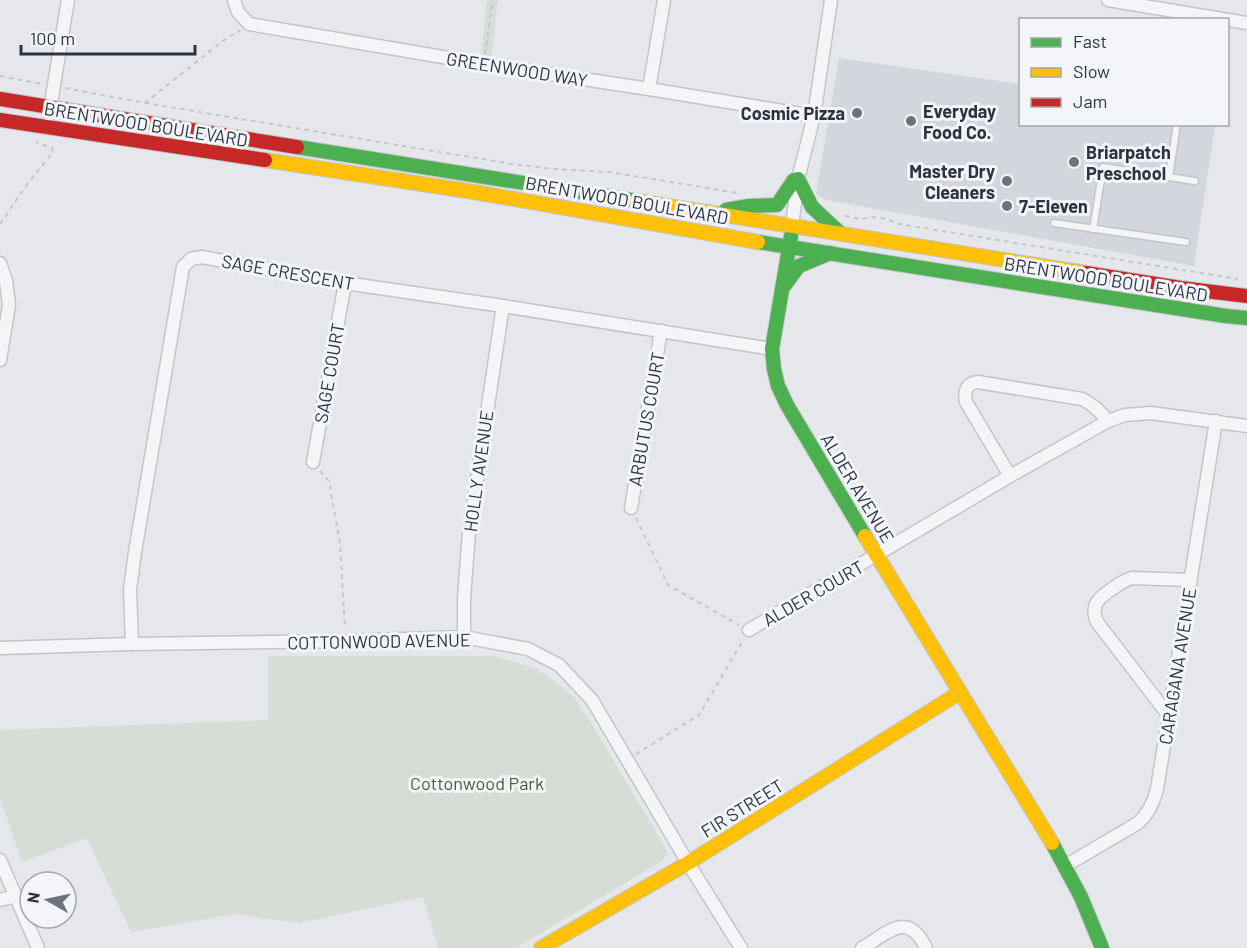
<svg xmlns="http://www.w3.org/2000/svg" width="1247" height="948" viewBox="0 0 1247 948" font-family="Barlow,sans-serif">
<style>
.built{fill:#d4d6dd}
.green{fill:#d5ddd6}
.lines{fill:none;stroke-linecap:round;stroke-linejoin:round}
.lane-casing{stroke:#c3c5c8;stroke-width:9}
.street-casing{stroke:#c3c5c8;stroke-width:15}
.fast-casing{stroke:#c3c5c8;stroke-width:16}
.slow-casing{stroke:#c3c5c8;stroke-width:16}
.jam-casing{stroke:#c3c5c8;stroke-width:16}
.path{stroke:#c5c5ca;stroke-width:2;stroke-dasharray:4.5 4.5;stroke-linecap:butt}
.lane{stroke:#f5f5f7;stroke-width:6}
.street{stroke:#f5f5f7;stroke-width:12}
.fast{stroke:#4caf50;stroke-width:14}
.slow{stroke:#ffc107;stroke-width:14}
.jam{stroke:#c62828;stroke-width:14}
.poi-dot{fill:#6d727d;stroke:#f4f5f8;stroke-width:2}
.labels{text-anchor:middle;dominant-baseline:central;stroke-width:6;stroke-linejoin:round;paint-order:stroke}
.street-label{font-size:18px;fill:#2c3343;stroke:#f4f5f8}
.poi-label{font-size:18px;font-weight:bold;fill:#2c3343;stroke:#f4f5f8;text-anchor:start}
.park-label{font-size:18px;fill:#3e5f39;stroke:#f4f5f8}
</style>
<rect width="100%" height="100%" fill="#e5e7ea"/>
<path class="built" d="M839 58 1020 84V124L1215 125 1194 266 826 200 816 194Z"/>
<g class="green">
<path d="M487 0H498L491 57 481 56Z"/>
<path d="M268 656H493L538 669 573 696 588 718 668 852 662 861 516 948H438L423 897 299 923 235 914 131 932 87 838 22 862 0 798V730L268 720Z"/>
</g>
<g class="lines">
<g class="lane-casing">
<g id="lane">
<path d="M1169 177 1177 124"/>
<path d="M1054 223 1186 242"/>
<path d="M1093 229 1103 167 1195 181"/>
</g>
</g>
<g class="street-casing">
<g id="street">
<path d="M234 0 238 12 249 24 484 64 649 89 814 116"/>
<path d="M1108 0 1247 23"/>
<path d="M649 89 664 0"/>
<path d="M49 115 68 0"/>
<path d="M792 225 798 179 814 116 831 0"/>
<path d="M0 263 6 281 9 305 0 360"/>
<path d="M313 462 345 283"/>
<path d="M1010 476 966 402C964 392 966 383 978 382L1082 399C1093 404 1100 412 1108 421"/>
<path d="M631 508 661 331"/>
<path d="M749 630 1010 476 1108 421 1125 415 1151 413 1247 426"/>
<path d="M464 637V598L469 532 503 306"/>
<path d="M132 644 130 590 135 552 183 267 191 259 202 257 345 283 503 306 772 349"/>
<path d="M0 648 132 644 345 641 464 637 528 649 559 665 592 700 688 863 741 948"/>
<path d="M1169 716 1097 622C1089 604 1101 596 1115 587 1120 583 1125 580 1132 578L1190 580"/>
<path d="M0 860 38 948"/>
<path d="M1065 866 1138 823C1149 813 1153 803 1157 789L1216 421"/>
<path d="M0 900 16 896"/>
<path d="M862 948C889 932 908 910 926 948"/>
</g>
</g>
<g class="fast-casing">
<g id="fast">
<path d="M297 147 637 201"/>
<path d="M726 210 749 206 777 205 794 180 798 179 812 207 840 233"/>
<path d="M791 236 772 349 774 369 778 386 787 405 865 536"/>
<path d="M758 242 1226 316 1247 318"/>
<path d="M784 286 799 266 830 253"/>
<path d="M1052 843 1081 897 1102 948"/>
</g>
</g>
<g class="slow-casing">
<g id="slow">
<path d="M265 160 474 192 758 242"/>
<path d="M637 201 1086 273"/>
<path d="M865 536 1052 843"/>
<path d="M541 948 688 863 959 693"/>
</g>
</g>
<g class="jam-casing">
<g id="jam">
<path d="M0 99 297 147"/>
<path d="M0 120 265 160"/>
<path d="M1086 273 1181 288 1247 296"/>
</g>
</g>
<g class="path">
<path d="M485 54 493 0"/>
<path d="M0 76 42 84"/>
<path d="M65 88 145 103 512 164 553 169 610 172 738 193"/>
<path d="M145 103 220 43 240 30"/>
<path d="M845 216 861 219 875 217 886 219 899 224 1238 279"/>
<path d="M0 224 28 183 53 152 52 148 36 142"/>
<path d="M320 471 329 481 340 543 345 629"/>
<path d="M636 518 668 585 739 625"/>
<path d="M636 754 699 715 744 639"/>
</g>
<use href="#lane" class="lane"/>
<use href="#street" class="street"/>
<use href="#fast" class="fast"/>
<use href="#slow" class="slow"/>
<use href="#jam" class="jam"/>
</g>
<g class="poi-dot">
<circle cx="857" cy="113" r="6"/>
<circle cx="911" cy="121" r="6"/>
<circle cx="1074" cy="162" r="6"/>
<circle cx="1007" cy="181" r="6"/>
<circle cx="1007" cy="206" r="6"/>
</g>
<g class="labels">
<g class="street-label">
<text transform="translate(517 69) rotate(9)">GREENWOOD WAY</text>
<text transform="translate(146 124) rotate(9)">BRENTWOOD BOULEVARD</text>
<text transform="translate(627 200) rotate(10)">BRENTWOOD BOULEVARD</text>
<text transform="translate(288 272) rotate(10)">SAGE CRESCENT</text>
<text transform="translate(1106 279) rotate(9)">BRENTWOOD BOULEVARD</text>
<text transform="translate(329 373) rotate(-80)">SAGE COURT</text>
<text transform="translate(646 419) rotate(-80)">ARBUTUS COURT</text>
<text transform="translate(478 471) rotate(-82)">HOLLY AVENUE</text>
<text transform="translate(858 488) rotate(59)">ALDER AVENUE</text>
<text transform="translate(813 593) rotate(-30)">ALDER COURT</text>
<text transform="translate(379 641) rotate(-1)">COTTONWOOD AVENUE</text>
<text transform="translate(1177 666) rotate(-81)">CARAGANA AVENUE</text>
<text transform="translate(742 808) rotate(-32)">FIR STREET</text>
</g>
<g class="poi-label">
<text x="923" y="111">Everyday<tspan x="923" dy="21">Food Co.</tspan></text>
<text x="845" y="113" text-anchor="end">Cosmic Pizza</text>
<text x="1086" y="152">Briarpatch<tspan x="1086" dy="21">Preschool</tspan></text>
<text x="995" y="171" text-anchor="end">Master Dry<tspan x="995" dy="21">Cleaners</tspan></text>
<text x="1019" y="206">7-Eleven</text>
</g>
<g class="park-label">
<text x="477" y="783">Cottonwood Park</text>
</g>
</g>
<rect x="1019" y="18" width="210" height="108" fill="#f4f5f8" stroke="#a4a7b0" stroke-width="1.5"/>
<rect x="1031" y="38" width="30" height="9" fill="#4caf50" stroke="#a4a7b0" stroke-width="1.5"/>
<text x="1073" y="48" font-size="18" fill="#2c3343">Fast</text>
<rect x="1031" y="68" width="30" height="9" fill="#ffc107" stroke="#a4a7b0" stroke-width="1.5"/>
<text x="1073" y="78" font-size="18" fill="#2c3343">Slow</text>
<rect x="1031" y="98" width="30" height="9" fill="#c62828" stroke="#a4a7b0" stroke-width="1.5"/>
<text x="1073" y="108" font-size="18" fill="#2c3343">Jam</text>
<g transform="translate(48 900) rotate(279)"><circle r="28" fill="#f4f5f8" stroke="#a4a7b0" stroke-width="1.5"/>
<path d="M0-4.5L10 22L0 15L-10 22Z" fill="#6d727d"/>
<text y="-9" font-size="16" font-weight="bold" text-anchor="middle" fill="#2c3343">N</text>
</g>
<path d="M21 45v9h174v-9" fill="none" stroke="#2c3343" stroke-width="3"/>
<text x="30" y="45" font-size="18" fill="#2c3343" stroke="#f4f5f8" stroke-width="4.5" paint-order="stroke">100 m</text>
</svg>
